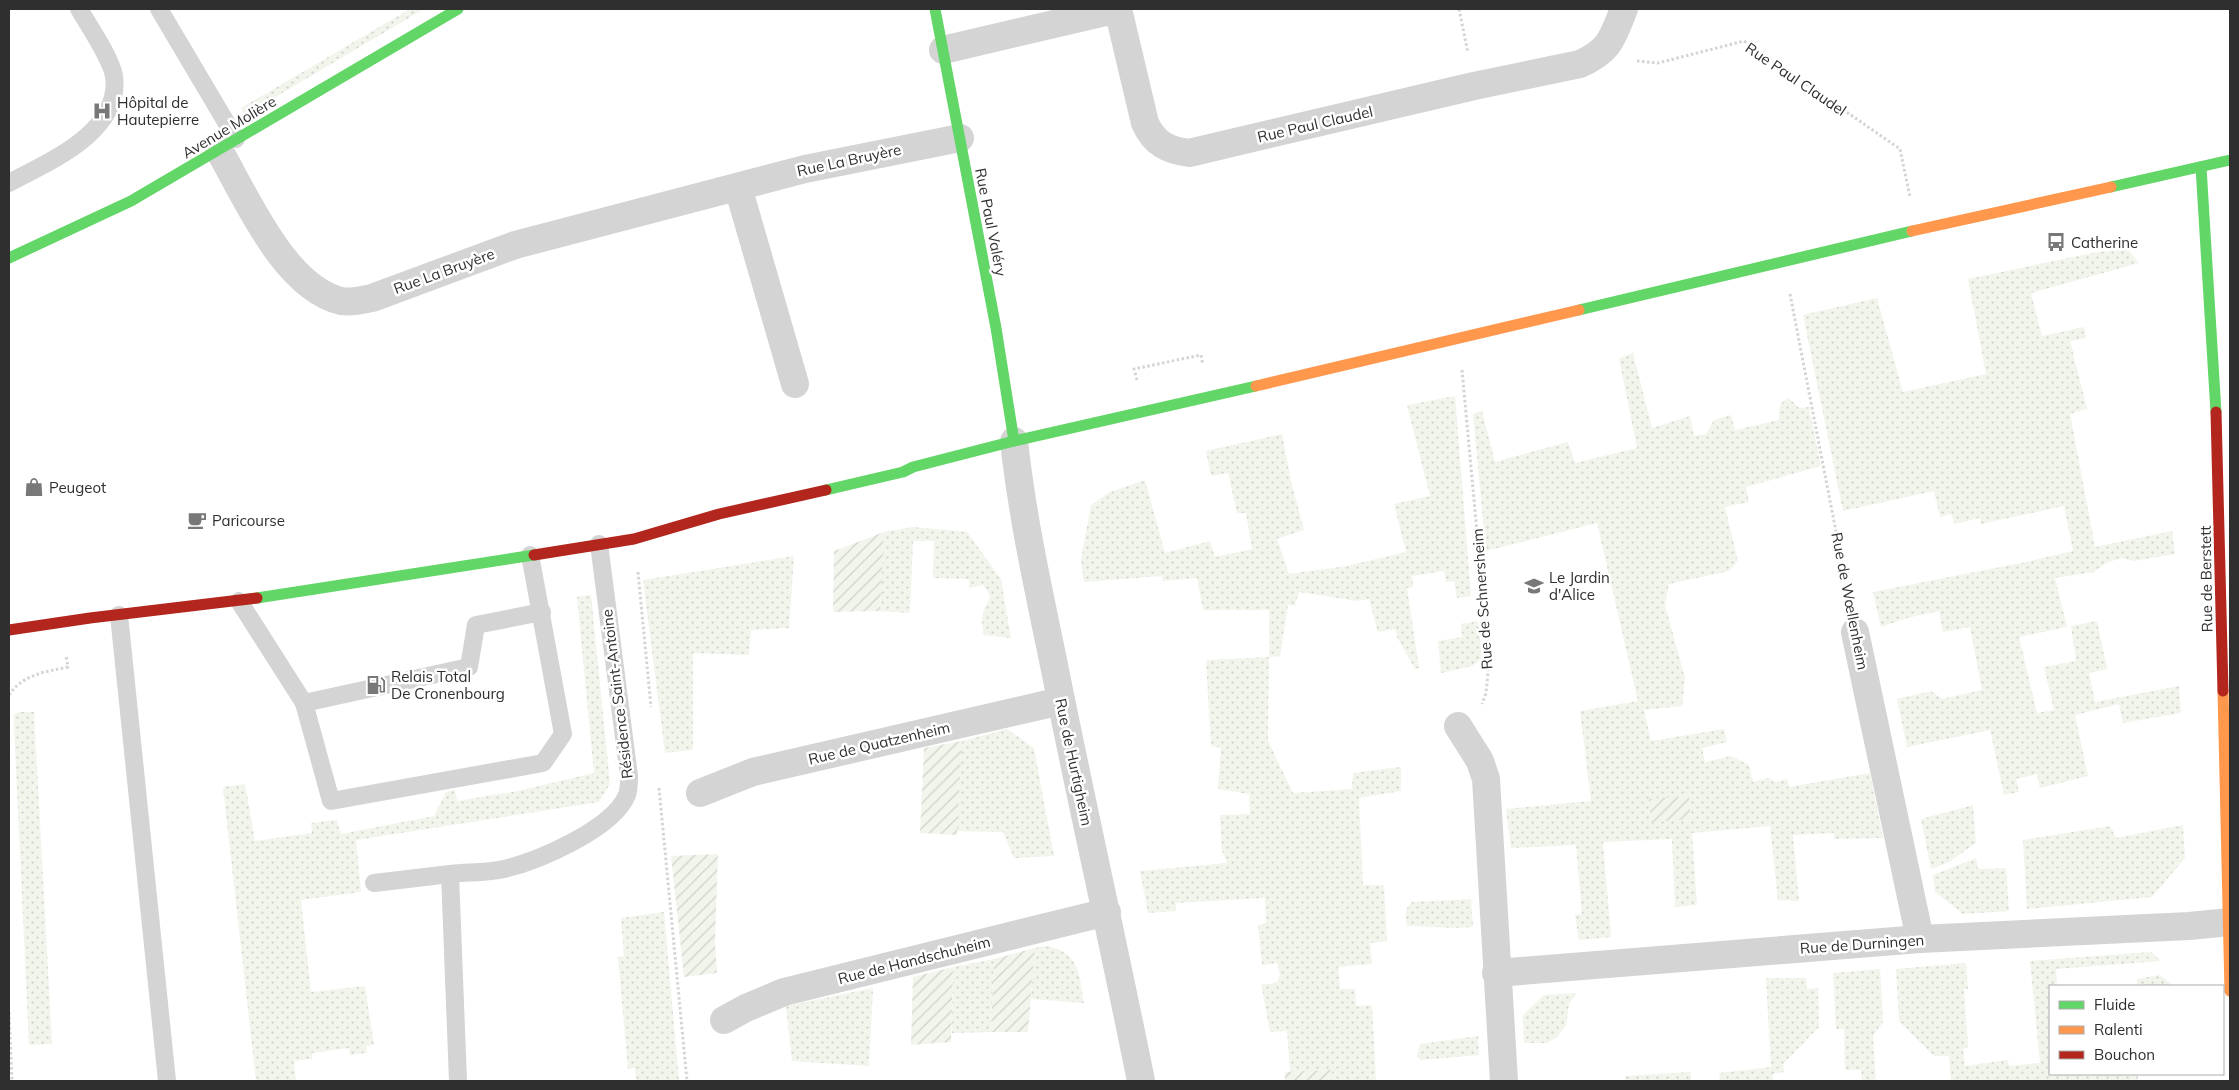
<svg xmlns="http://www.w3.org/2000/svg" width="2239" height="1090" viewBox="0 0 2239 1090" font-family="Mulish,sans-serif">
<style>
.grass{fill:url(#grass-dots)}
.garden{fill:url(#garden-furrows)}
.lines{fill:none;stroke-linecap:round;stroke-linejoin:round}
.path{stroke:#d4d4d4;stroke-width:3;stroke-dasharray:2.5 2.5;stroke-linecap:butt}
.lane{stroke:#d4d4d4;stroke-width:18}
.street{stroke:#d4d4d4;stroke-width:28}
.fast{stroke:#63d668;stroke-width:11}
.slow{stroke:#ff974d;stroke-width:11}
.jam{stroke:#b3261e;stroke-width:11}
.labels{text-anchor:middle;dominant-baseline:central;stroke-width:5;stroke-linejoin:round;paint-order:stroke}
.street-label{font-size:15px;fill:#2f2f2f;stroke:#fff}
.poi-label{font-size:15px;fill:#2f2f2f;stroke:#fff;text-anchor:start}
</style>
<defs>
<pattern id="grass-dots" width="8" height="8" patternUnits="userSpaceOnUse" patternTransform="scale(1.25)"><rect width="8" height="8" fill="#f1f5ec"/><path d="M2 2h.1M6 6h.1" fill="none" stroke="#cfd2cb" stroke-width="1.8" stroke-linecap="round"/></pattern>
<pattern id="garden-furrows" width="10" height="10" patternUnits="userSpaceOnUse" patternTransform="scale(1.25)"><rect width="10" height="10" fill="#f1f5ec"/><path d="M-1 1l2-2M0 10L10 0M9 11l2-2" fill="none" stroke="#cfd2cb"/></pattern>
</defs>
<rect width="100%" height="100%" fill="#fff"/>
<g class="grass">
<path d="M410 9H424L245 115 241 108Z"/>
<path d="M2128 250 2139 263 2031 293 2042 336 2084 327 2086 338 2070 341 2087 409 2070 414 2095 547 2172 531 2175 554 2134 561 2121 558 2106 563 2094 572 2055 578 2067 627 2019 637 2037 713 2054 710 2044 667 2076 661 2071 626 2097 621 2107 669 2089 673 2095 702 2179 686 2181 713 2123 723 2119 704 2075 715 2088 776 2040 788 2037 774 2016 779 2019 792 2004 795 1990 730 1907 747 1897 699 1931 691 1942 699 1982 690 1970 627 1943 632 1939 611 1907 618 1881 627 1873 592 2026 562 2073 551 2064 506 1981 524 1980 518 1954 524 1952 514 1940 517 1934 491 1843 511 1803 315 1877 298 1903 392 1986 374 1968 279 2097 252Z"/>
<path d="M1633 353 1652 428 1690 416 1694 436 1706 434 1714 420 1731 415 1735 430 1779 420C1779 410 1778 402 1789 398L1799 408 1809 407 1821 466 1746 487 1749 502 1725 507 1738 561 1729 571 1669 584 1665 605 1685 678 1682 706 1644 710 1651 741 1724 729 1727 742 1702 748 1705 762 1731 756 1749 765 1753 782 1768 778 1775 782 1787 779 1789 787 1870 773 1883 838 1834 839V833L1793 835 1799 901 1778 900 1770 826 1692 833 1697 905 1675 907 1672 839 1603 842 1611 937 1579 940 1575 915 1582 914 1576 845 1511 848 1506 809 1591 801 1580 711 1638 701 1597 523 1486 551 1473 414 1482 411 1495 462 1568 442 1575 463 1637 448 1619 358Z"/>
<path d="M1455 396 1471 596 1457 598 1454 581 1446 582 1444 571 1412 576 1413 587 1407 588 1419 668 1415 669 1397 637 1395 629 1378 632 1369 599 1357 601 1299 592 1295 606 1288 605 1280 656 1269 657 1268 741 1293 793 1352 789 1353 773 1401 767V791L1359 798 1363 885H1384L1387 941 1370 943 1372 964 1338 967 1340 989H1355L1356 1006 1372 1005 1376 1081H1332L1331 1070 1290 1072 1287 1031 1270 1032 1261 984H1272L1278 981 1280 974 1277 963 1262 965 1258 925 1266 923 1265 898 1176 903V911L1148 913 1140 871 1227 863 1222 851 1220 815 1250 814 1249 794 1218 789 1221 748 1211 746 1206 660 1269 657V610H1203L1197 578 1163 581 1162 576 1084 582 1081 560 1091 505 1110 492 1145 480 1165 553 1210 541 1215 557 1252 549 1246 513H1237L1228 473 1211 476 1206 451 1282 434 1291 481 1304 530 1277 539 1289 574 1347 566 1406 552 1394 504 1430 496 1407 405Z"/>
<path d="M913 527 967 532 1001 579 1011 638 984 635C983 629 981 620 983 614 986 601 996 599 983 585L969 588V579L933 578 934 541H913L910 613 880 611 884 532Z"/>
<path d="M794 556 789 628 751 630 749 655 693 653V750L665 753 643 580Z"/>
<path d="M591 595 610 784 599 802 356 840 361 892 301 900 311 992 365 986 374 1045 366 1046 367 1053 350 1055 349 1048 312 1053V1059L294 1061 296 1081H256L223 787 245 784 255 841 312 833 311 823 337 820 341 834 434 816 446 792 455 790 457 801 518 791 594 773 577 597Z"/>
<path d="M1478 621 1482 658 1473 666 1441 673 1438 641 1462 637 1461 624Z"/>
<path d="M18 712H34L52 1044 29 1045 14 726V715Z"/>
<path d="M1007 729 1034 748 1054 856 1014 858 1003 832 957 831 962 741Z"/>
<path d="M1973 805 1976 843 1949 862 1931 869 1921 819Z"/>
<path d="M2183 825 2185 858 2152 897 2027 909 2023 840 2110 826 2116 838Z"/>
<path d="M1976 858 1978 869 2006 868 2009 911 1963 914 1935 892 1933 875Z"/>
<path d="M1471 899 1473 927C1451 929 1430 926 1407 926 1405 915 1404 910 1412 902Z"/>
<path d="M664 912 679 1081H636L635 1068 628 1069 618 957 624 956 621 918Z"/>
<path d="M1046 946C1080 952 1079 974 1084 1003L1031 999 1035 948Z"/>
<path d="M2151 952 2161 961 2056 969 2057 986H2050V1074H2138V1081H1951L1949 1056H1934L1899 1021 1896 969 1966 963 1968 989H1964L1968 1047 1963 1049 1965 1066 2008 1060 2009 1066 2040 1063 2030 961Z"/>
<path d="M994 959 991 1032 952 1033 953 967Z"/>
<path d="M1880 969 1883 1022 1873 1036 1876 1081H1862L1861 1070H1845L1844 1029H1836L1833 973Z"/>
<path d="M2160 975 2174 986H2138L2137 979Z"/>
<path d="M1766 978H1806L1807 989 1818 988 1819 1027 1783 1064 1784 1072 1773 1074V1081H1720L1719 1073 1771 1067Z"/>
<path d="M873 988 869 1066 792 1061 786 1006Z"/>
<path d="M1577 993 1569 1004 1566 1026 1557 1037 1547 1043H1524L1523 1015 1544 995Z"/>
<path d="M1478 1036 1479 1055 1421 1060 1417 1056 1420 1044Z"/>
<path d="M1691 1072V1081H1626L1625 1076Z"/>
</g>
<g class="garden">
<path d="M884 532 880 611 833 612 834 551Z"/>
<path d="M962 741 957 835 920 833 924 748Z"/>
<path d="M1689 796 1691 819 1651 822 1649 799Z"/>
<path d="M718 854 715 942 717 973 684 977 671 856Z"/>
<path d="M1035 948 1028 1032H991L994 959Z"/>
<path d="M953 967 951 1042 911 1045 913 977Z"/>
<path d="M1332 1070V1081H1285V1072Z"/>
</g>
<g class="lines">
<g class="path">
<path d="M1459 9 1468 53"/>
<path d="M1637 61 1658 63 1744 41 1900 149 1910 197"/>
<path d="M1790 294 1849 599"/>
<path d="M1462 370 1489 662 1486 693 1482 704"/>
<path d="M1137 380 1134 369 1201 355 1203 365"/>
<path d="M638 572 651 707"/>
<path d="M9 695C23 674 45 672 68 667L66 656"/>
<path d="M659 788 687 1081"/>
<path d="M9 1012 12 1081"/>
</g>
<g class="lane">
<path d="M159 9 236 139"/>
<path d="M9 183C48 162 122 132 114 76 111 58 89 26 79 9"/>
<path d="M239 601 304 703 469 667 476 625 542 612"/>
<path d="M119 615 167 1081"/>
<path d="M304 703 331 801 543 763 563 734 530 555"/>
<path d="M374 883 450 874"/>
<path d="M458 1081 450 874C468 872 487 873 504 869 538 861 613 829 627 795 629 790 629 782 629 776L599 544"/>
</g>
<g class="street">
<path d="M1118 9 1145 123C1154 143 1167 150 1189 153L1474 86 1580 64C1611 50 1612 38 1624 9"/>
<path d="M943 50 1118 9"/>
<path d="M219 150C246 197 284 287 341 301 351 303 362 300 372 298L515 245 805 169 960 138"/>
<path d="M738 187 795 384"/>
<path d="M1014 441C1022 515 1038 588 1053 660 1081 801 1113 941 1141 1081"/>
<path d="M1855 632 1920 939"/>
<path d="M1458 726 1480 761 1486 779 1504 1081"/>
<path d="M700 793 753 772 1061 701"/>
<path d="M1496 973 1920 939 2189 926 2230 922"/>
<path d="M724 1020 746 1008 784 992 1107 912"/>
</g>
<g class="fast">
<path d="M935 9 996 328 1014 441"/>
<path d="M2201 167 2216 412"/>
<path d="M2111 187 2230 160"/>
<path d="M9 258 131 201 458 9"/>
<path d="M1579 310 1912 231"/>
<path d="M826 490 903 472 913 467 1014 441 1256 386"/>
<path d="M257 598 534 555"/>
</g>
<g class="slow">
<path d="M1912 231 2111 187"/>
<path d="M1256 386 1579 310"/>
<path d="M2223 691 2230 991"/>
</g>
<g class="jam">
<path d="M2216 412 2223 691"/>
<path d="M534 555 634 539 719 514 826 490"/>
<path d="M9 630 90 618 257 598"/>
</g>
</g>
<defs>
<g id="hospital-bare" transform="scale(1.5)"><path d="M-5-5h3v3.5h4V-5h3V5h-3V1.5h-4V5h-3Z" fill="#787878" stroke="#fff" stroke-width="2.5" paint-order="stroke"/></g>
<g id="bus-bare" transform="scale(1.5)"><path d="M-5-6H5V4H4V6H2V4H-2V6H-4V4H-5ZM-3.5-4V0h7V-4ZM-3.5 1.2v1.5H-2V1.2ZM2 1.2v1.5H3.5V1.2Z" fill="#787878" stroke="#fff" stroke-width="2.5" paint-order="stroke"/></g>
<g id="shop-bare" transform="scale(1.5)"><path d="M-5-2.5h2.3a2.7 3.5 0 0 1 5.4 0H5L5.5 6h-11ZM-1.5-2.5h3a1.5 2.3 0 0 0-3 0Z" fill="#787878" stroke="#fff" stroke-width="2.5" paint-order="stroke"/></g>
<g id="cafe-bare" transform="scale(1.5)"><path d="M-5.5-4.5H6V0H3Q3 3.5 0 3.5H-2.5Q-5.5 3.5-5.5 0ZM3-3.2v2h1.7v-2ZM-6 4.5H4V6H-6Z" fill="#787878" stroke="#fff" stroke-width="2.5" paint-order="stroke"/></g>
<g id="school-bare" transform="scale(1.5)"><path d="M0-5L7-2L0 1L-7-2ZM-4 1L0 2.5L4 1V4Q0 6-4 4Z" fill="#787878" stroke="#fff" stroke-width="2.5" paint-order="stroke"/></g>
<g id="fuel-bare" transform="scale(1.5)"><path d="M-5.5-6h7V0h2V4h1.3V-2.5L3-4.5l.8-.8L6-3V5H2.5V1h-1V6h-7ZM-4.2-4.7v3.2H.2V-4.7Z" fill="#787878" stroke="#fff" stroke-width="2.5" paint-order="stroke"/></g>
</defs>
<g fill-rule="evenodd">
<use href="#hospital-bare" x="102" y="111"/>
<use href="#bus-bare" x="2056" y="242"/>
<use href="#shop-bare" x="34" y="487"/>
<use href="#cafe-bare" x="197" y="520"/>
<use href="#school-bare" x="1534" y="586"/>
<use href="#fuel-bare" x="376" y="685"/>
</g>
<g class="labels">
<g class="street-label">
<text transform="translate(1796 79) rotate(34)">Rue Paul Claudel</text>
<text transform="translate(1315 124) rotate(-13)">Rue Paul Claudel</text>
<text transform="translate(229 127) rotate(-31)">Avenue Molière</text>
<text transform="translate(849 160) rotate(-12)">Rue La Bruyère</text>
<text transform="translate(991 222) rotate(79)">Rue Paul Valéry</text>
<text transform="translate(444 271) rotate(-20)">Rue La Bruyère</text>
<text transform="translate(2206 579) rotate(-91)">Rue de Berstett</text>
<text transform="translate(1482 599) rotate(-94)">Rue de Schnersheim</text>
<text transform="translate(1850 601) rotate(79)">Rue de Wœllenheim</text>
<text transform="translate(617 694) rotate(-97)">Résidence Saint-Antoine</text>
<text transform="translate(879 743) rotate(-13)">Rue de Quatzenheim</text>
<text transform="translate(1074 762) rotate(78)">Rue de Hurtigheim</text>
<text transform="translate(1862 944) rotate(-4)">Rue de Durningen</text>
<text transform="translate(914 960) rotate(-14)">Rue de Handschuheim</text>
</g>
<g class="poi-label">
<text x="117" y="102">Hôpital de<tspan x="117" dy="17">Hautepierre</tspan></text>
<text x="2071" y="242">Catherine</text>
<text x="49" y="487">Peugeot</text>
<text x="212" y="520">Paricourse</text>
<text x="1549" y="577">Le Jardin<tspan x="1549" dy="17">d'Alice</tspan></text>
<text x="391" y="676">Relais Total<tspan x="391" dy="17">De Cronenbourg</tspan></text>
</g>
</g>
<rect width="2239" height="1090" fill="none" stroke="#2f2f2f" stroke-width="20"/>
<rect x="2049" y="985" width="175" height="90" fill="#ffffff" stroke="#acacac"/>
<rect x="2059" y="1001" width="25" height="8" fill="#63d668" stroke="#acacac"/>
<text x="2094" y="1010" font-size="15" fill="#2f2f2f">Fluide</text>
<rect x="2059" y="1026" width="25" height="8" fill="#ff974d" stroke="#acacac"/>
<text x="2094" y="1035" font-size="15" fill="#2f2f2f">Ralenti</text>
<rect x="2059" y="1051" width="25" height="8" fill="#b3261e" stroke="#acacac"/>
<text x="2094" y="1060" font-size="15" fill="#2f2f2f">Bouchon</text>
</svg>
